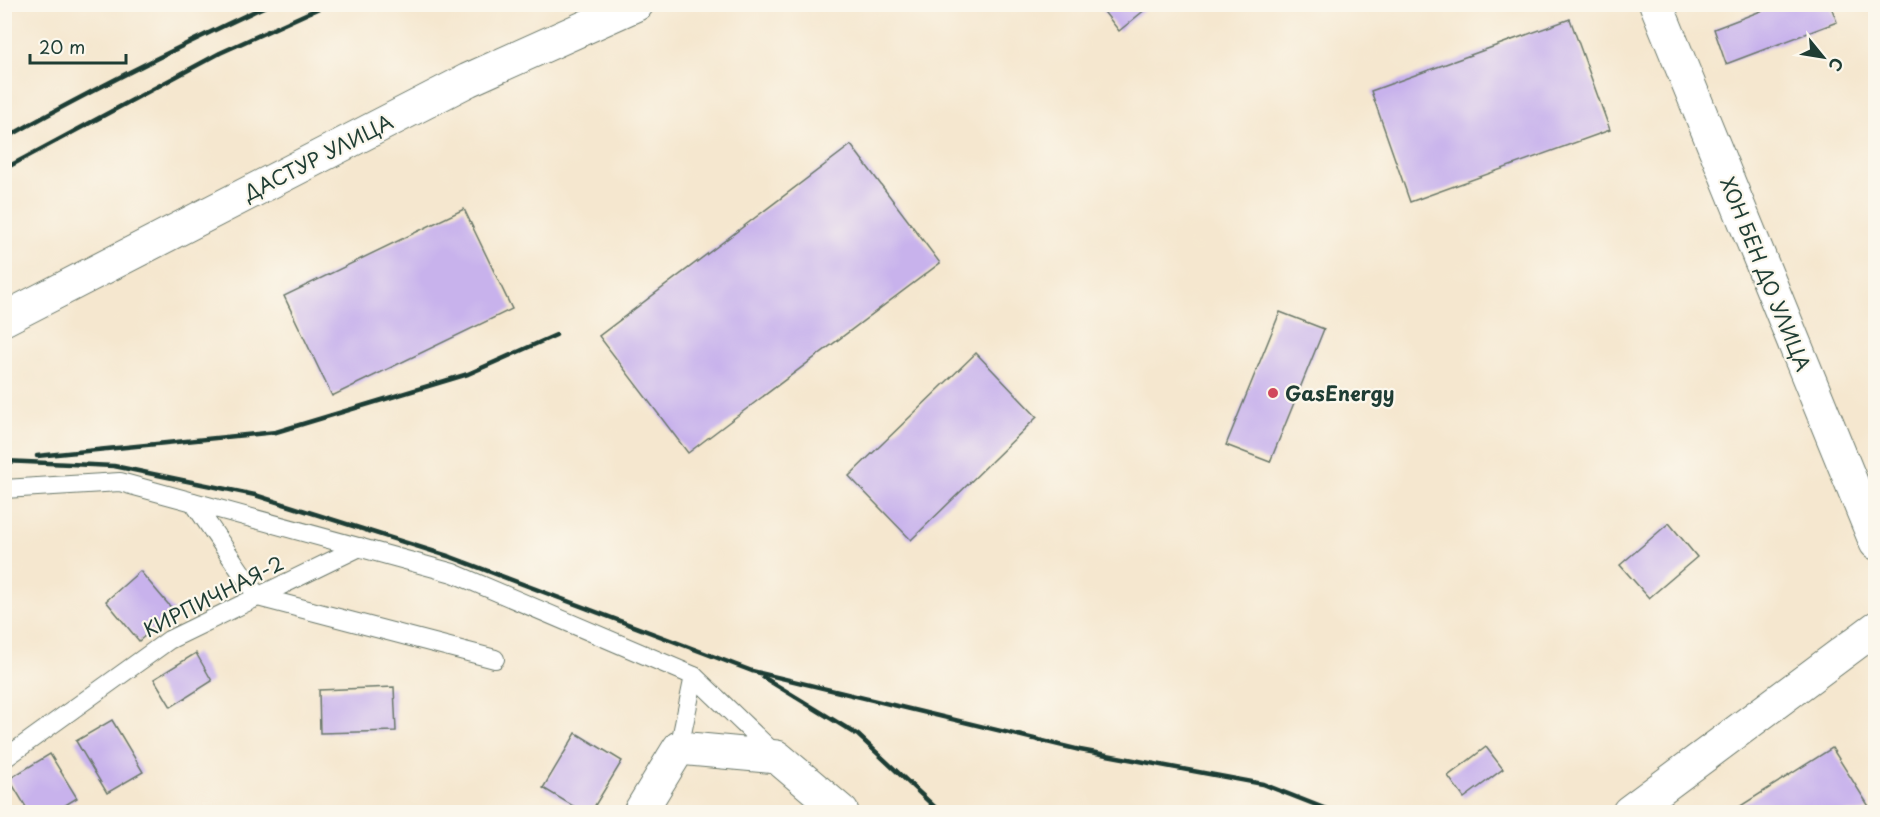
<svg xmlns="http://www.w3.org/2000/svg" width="1880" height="817" viewBox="0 0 1880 817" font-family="'Playpen Sans',sans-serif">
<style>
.building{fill:#c8b2ec}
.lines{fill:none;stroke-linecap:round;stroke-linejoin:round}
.service-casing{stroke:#6a786a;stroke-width:20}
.minor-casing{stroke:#6a786a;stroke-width:35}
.tertiary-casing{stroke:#6a786a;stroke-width:35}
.service{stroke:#fff;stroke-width:18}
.minor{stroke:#fff;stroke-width:33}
.tertiary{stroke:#fff;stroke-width:33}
.rail{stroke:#1f3d34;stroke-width:4.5}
.poi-dot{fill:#d1495b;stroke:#fbf7ec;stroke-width:2}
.labels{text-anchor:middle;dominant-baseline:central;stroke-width:4.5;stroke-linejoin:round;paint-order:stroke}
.street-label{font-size:20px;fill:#1f3d34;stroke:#fbf7ec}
.poi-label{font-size:20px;font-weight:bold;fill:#1f3d34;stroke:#fbf7ec;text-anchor:start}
</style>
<rect width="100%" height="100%" fill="#fbf7ec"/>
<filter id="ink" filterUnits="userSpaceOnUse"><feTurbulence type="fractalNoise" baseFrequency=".0167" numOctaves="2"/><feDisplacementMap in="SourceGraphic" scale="12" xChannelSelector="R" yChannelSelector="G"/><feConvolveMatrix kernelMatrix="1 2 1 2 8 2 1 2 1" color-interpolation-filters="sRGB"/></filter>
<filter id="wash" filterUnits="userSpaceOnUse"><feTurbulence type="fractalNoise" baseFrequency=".008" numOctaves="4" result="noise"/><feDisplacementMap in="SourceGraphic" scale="24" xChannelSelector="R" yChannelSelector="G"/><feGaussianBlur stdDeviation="1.35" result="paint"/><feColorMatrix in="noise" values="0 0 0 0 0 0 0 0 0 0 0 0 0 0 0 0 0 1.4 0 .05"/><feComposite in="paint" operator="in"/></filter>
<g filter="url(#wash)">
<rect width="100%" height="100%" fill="#f5e7cf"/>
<g id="blocks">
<g class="building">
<path d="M1098 4H1152L1119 31Z"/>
<path d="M1779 4H1830L1837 22 1726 64 1714 29Z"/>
<path d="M1570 19 1610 130 1410 202 1371 91Z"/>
<path d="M851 145 940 263 688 453 599 336Z"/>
<path d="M464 209 512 309 332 396 284 296Z"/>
<path d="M1280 312 1324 329 1270 462 1226 445Z"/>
<path d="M976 353 1037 417 911 540 849 476Z"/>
<path d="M1669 523 1697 557 1649 598 1620 565Z"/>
<path d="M140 571 174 611 139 641 106 601Z"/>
<path d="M196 653 212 681 171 707 154 679Z"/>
<path d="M394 687 396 731 320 733 319 690Z"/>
<path d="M112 720 143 772 107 793 76 741Z"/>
<path d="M576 733 622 761 591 812H583L543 788Z"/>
<path d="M1486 747 1503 769 1464 798 1448 776Z"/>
<path d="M1832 748 1870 808 1862 812H1731Z"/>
<path d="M50 754 77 798 54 812H29L9 779Z"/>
</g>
</g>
</g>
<g filter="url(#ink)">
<use href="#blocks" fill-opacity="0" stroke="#6a786a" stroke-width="1.5"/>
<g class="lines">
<g class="service-casing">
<g id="service">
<path d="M4 489 120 482 453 573 694 676 776 755"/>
<path d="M193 502 258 597 495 659"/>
<path d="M679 748 694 676"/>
<path d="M4 759 169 640 360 547"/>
</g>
</g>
<g class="minor-casing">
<path id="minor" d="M4 319 468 80 637 4"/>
</g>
<g class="tertiary-casing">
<g id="tertiary">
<path d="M1656 4 1876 543"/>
<path d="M640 812 679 748 777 757 842 812"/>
<path d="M1629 812 1876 628"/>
</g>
</g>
<use href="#service" class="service"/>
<use href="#minor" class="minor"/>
<use href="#tertiary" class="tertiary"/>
<g class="rail">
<path d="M4 139C91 90 180 46 270 4"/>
<path d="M4 169 220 53 328 4"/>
<path d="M37 456 276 432 468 374 556 335"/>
<path d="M4 461 114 466 255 495 451 557 752 671 1080 750 1263 784 1334 812"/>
<path d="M763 677 858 735 940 812"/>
</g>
</g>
</g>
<circle class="poi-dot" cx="1273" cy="393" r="6"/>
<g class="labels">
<g class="street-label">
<text transform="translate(318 157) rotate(-27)">ДАСТУР УЛИЦА</text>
<text transform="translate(1766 274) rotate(68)">ХОН БЕН ДО УЛИЦА</text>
<text transform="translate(213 596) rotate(-27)">КИРПИЧНАЯ-2</text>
</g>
<g class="poi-label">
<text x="1285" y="393">GasEnergy</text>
</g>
</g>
<rect width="1880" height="817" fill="none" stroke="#fbf7ec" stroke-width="24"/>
<g transform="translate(1823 57) rotate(120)" stroke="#fbf7ec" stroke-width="4.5" paint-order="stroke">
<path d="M0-4.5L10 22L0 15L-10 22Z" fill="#1f3d34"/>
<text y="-9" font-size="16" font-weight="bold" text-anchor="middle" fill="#1f3d34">С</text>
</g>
<path d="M30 54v9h96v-9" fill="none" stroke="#1f3d34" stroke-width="3"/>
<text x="39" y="54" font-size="18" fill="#1f3d34" stroke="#fbf7ec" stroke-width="4.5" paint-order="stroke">20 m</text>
</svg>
